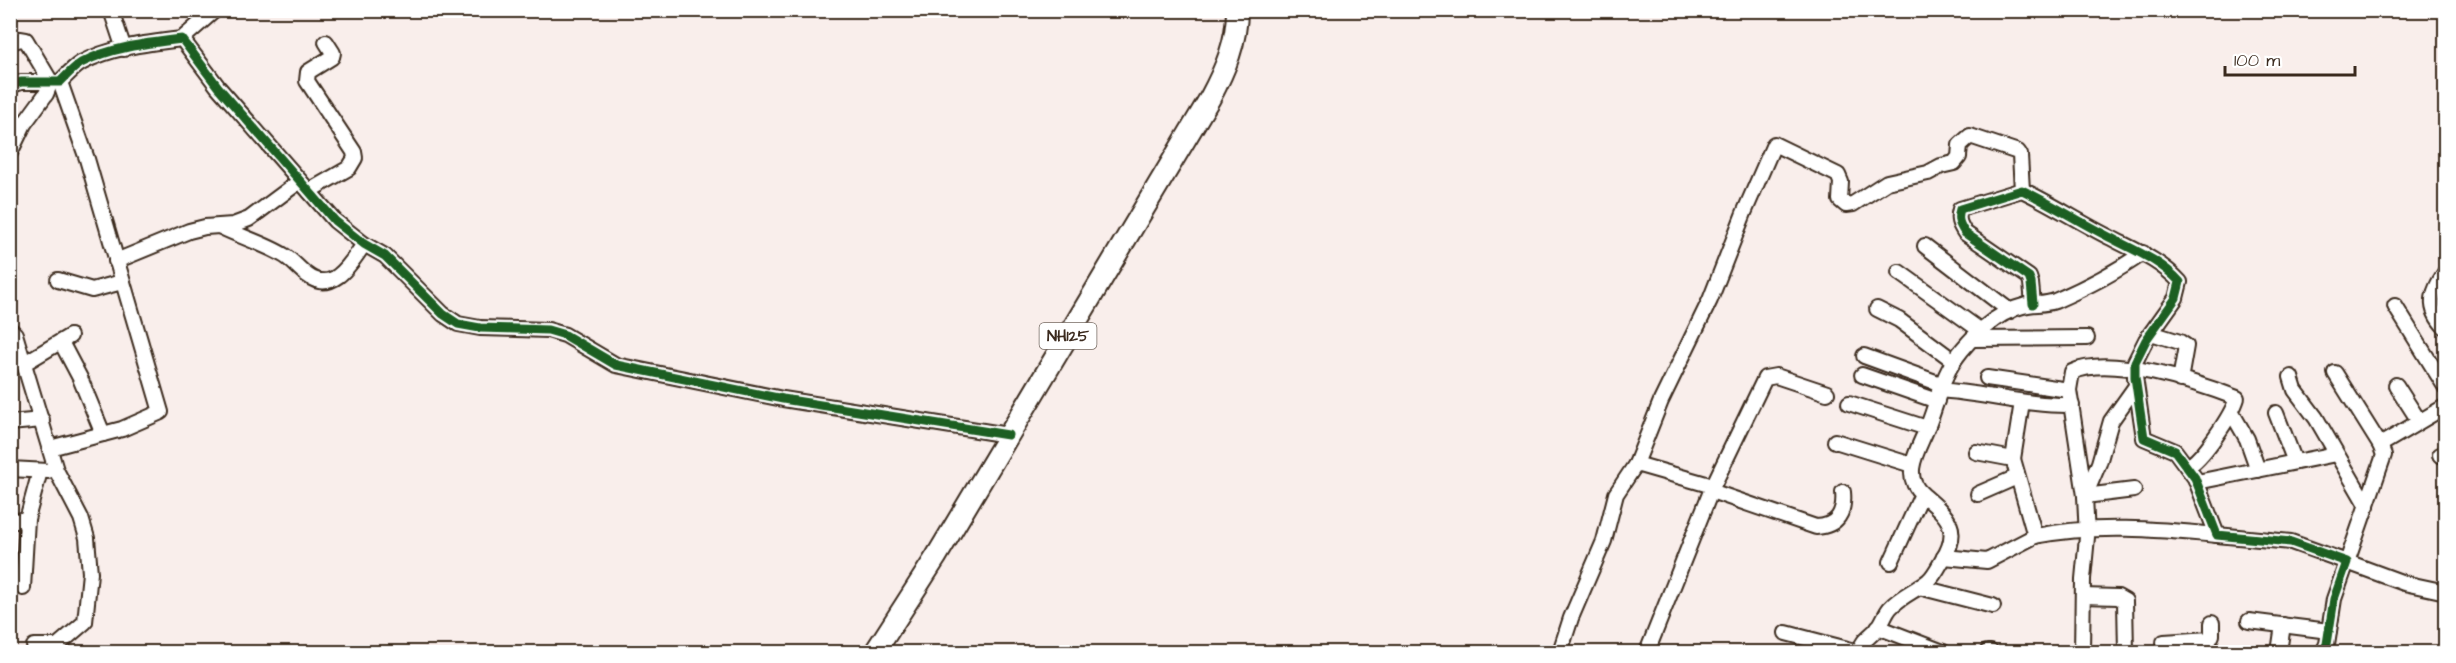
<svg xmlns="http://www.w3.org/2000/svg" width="2456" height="663" viewBox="0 0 2456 663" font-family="'Architects Daughter',sans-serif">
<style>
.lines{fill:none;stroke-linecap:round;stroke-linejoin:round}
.minor-casing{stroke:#3b2a1e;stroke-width:18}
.highway-casing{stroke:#3b2a1e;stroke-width:24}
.minor{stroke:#fff;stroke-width:14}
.highway{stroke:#fff;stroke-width:20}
.cycleway-casing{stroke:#fff;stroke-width:13}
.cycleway{stroke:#1b5e20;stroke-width:9}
.labels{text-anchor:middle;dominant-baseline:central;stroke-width:5;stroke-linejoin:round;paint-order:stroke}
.shield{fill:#fff;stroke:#766a62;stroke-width:1.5}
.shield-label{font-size:16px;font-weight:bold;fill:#3b2a1e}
</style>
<rect width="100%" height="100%" fill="#f9eeeb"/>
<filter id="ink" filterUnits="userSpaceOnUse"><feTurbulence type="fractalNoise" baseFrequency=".0167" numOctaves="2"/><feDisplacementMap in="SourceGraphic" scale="12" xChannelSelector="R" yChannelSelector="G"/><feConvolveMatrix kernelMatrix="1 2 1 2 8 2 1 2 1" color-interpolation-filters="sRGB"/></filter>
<g filter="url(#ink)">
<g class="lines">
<g class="minor-casing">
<g id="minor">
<path d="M111 10 124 49"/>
<path d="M182 39 215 10"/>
<path d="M10 43 20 39 26 40 51 82 46 94 24 124 10 153"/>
<path d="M10 86 21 82H60C66 76 73 68 81 63 111 47 149 43 182 39L218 87 335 221 364 244 385 256 443 314 458 324 480 328 548 330 565 335 616 365 783 399 1008 435"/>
<path d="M309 191 349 168 355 158 354 152 307 81 308 72 332 57 333 53 326 42"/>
<path d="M221 227C241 237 266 244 285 256 293 261 299 269 307 275 333 295 351 263 364 244"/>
<path d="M1925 246 2010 311"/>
<path d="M116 261 189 231 205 227 233 225 249 219 300 181"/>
<path d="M2446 271C2431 293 2426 308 2446 328"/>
<path d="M1899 272 1981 331"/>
<path d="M58 280 92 290 122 282"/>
<path d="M2033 304 2031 283 2029 277 1965 233C1959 224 1957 219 1960 209L2022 190C2052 204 2079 222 2109 237 2134 250 2160 260 2180 282L2176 298 2146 340 2135 362V377L2144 438 2175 451 2195 478 2217 535 2291 542 2347 562 2334 599 2327 644 2323 652"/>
<path d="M2395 306 2446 388"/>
<path d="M1877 309 1899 320 1954 361"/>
<path d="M10 329 15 334 56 470 81 518 87 538 90 573 85 622 57 646H34"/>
<path d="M2151 333 2180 342 2186 346 2180 380"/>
<path d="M1972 339 2087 338"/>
<path d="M61 342 80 378 103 434"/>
<path d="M1864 356 1941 384"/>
<path d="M23 364 70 336"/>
<path d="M2335 373 2380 445 2384 455 2347 562 2404 583 2446 592"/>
<path d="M1862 375 1937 401"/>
<path d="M2291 377 2295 390 2316 418 2367 506"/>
<path d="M1987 378 2069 390"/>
<path d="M2396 385 2419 421"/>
<path d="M1939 390C1984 393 2027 406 2072 405"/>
<path d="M1849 403 1927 428"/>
<path d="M2232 413 2247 439 2258 470"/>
<path d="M2276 413 2295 462"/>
<path d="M10 423 42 420"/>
<path d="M1835 441 1912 465"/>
<path d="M2380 445 2446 406"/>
<path d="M50 448 122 429 161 412 87 159 60 82"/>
<path d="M2440 455 2446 456"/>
<path d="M2013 459 2022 402"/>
<path d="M1636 464 1713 486 1647 652"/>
<path d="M10 469 48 471"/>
<path d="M2197 482 2336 454"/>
<path d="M1713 486 1765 378 1776 376 1827 393"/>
<path d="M2134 490 2085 496 2069 390 2072 372C2111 354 2198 383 2237 398 2232 415 2202 460 2187 467"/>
<path d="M1711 491 1816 527C1838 526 1845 512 1843 492"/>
<path d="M1978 494 2017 477"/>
<path d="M10 522 27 519"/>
<path d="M2035 536C2095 524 2156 529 2217 535"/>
<path d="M1944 557 1987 561 2035 536 2013 459 1976 452"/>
<path d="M1891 562 1922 494C1903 477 1915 455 1924 435 1936 410 1939 383 1955 359 1970 338 1997 312 2023 306 2034 303 2044 305 2055 301 2085 288 2116 272 2143 253"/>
<path d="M1919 587 1993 606"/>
<path d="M23 588 27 519 40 471"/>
<path d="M2083 596 2118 597 2125 601 2126 652"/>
<path d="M2249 621 2329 631"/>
<path d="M1878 627 1943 652"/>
<path d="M1786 633 1859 652"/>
<path d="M1560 652 1571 618 1604 541 1616 494 1636 464 1661 401 1710 300 1744 213 1774 144 1838 175 1841 182 1840 200 1846 205 1853 204 1887 182 1928 173 1941 166 1954 163 1959 157 1960 145 1970 136 2018 152 2020 155 2022 190"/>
<path d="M1859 652C1862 640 1870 637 1878 628 1883 622 1885 614 1890 608 1901 596 1915 591 1928 581 1934 576 1939 566 1943 559 1963 527 1945 514 1922 494"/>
<path d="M1987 652H1991"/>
<path d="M2082 652 2083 579 2087 537 2085 496 2099 463 2111 421 2136 386"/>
<path d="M2165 652 2164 642 2210 639 2212 635V623"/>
<path d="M2279 652 2283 625"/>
</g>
</g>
<g class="highway-casing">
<path id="highway" d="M875 652 936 557 1210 98C1225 70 1237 42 1237 10"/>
</g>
<use href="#minor" class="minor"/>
<use href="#highway" class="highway"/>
<g class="cycleway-casing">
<g id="cycleway">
<path d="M10 86 21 82H60C66 76 73 68 81 63 111 47 149 43 182 39L218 87 335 221 364 244 385 256 443 314 458 324 480 328 548 330 565 335 616 365 783 399 1008 435"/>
<path d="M2033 304 2031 283 2029 277 1965 233C1959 224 1957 219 1960 209L2022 190C2052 204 2079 222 2109 237 2134 250 2160 260 2180 282L2176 298 2146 340 2135 362V377L2144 438 2175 451 2195 478 2217 535 2291 542 2347 562 2334 599 2327 644 2323 652"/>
</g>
</g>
<use href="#cycleway" class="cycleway"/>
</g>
</g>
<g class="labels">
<rect class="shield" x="1039.5" y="323" width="57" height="26" rx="4.5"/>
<g class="shield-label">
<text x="1068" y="336">NH125</text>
</g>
</g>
<rect width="2456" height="663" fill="none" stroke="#fff" stroke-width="36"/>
<rect x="18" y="18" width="2420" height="627" fill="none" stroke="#3b2a1e" stroke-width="2" filter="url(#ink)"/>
<path d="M2225 66v9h130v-9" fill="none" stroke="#3b2a1e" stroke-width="3"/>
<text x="2234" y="66" font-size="18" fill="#3b2a1e" stroke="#ffffff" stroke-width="4.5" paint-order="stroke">100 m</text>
</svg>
